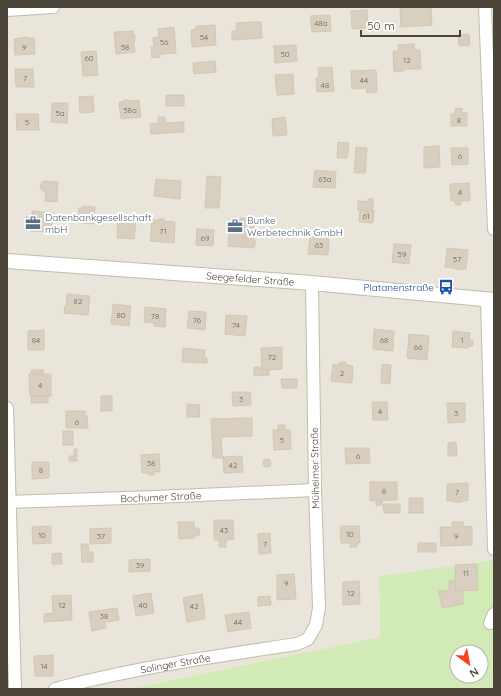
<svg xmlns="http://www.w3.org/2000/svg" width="501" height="696" viewBox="0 0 501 696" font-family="Quicksand,sans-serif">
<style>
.residential{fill:#eae5da}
.green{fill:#d2eab5;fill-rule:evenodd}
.building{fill:#d8cfc1;stroke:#d3c7b4}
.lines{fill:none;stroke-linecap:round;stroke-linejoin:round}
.minor-casing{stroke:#c2bbae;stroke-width:14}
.tertiary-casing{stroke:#c2bbae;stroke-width:16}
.minor{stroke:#fff;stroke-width:12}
.tertiary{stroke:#fff;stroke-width:14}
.labels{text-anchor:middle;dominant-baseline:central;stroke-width:4;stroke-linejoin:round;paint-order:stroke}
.number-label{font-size:8px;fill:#6e675b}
.service-label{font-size:10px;fill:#4e5e75;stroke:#fff;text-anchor:start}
.street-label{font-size:10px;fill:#4b4439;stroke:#fff}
.transit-label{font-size:10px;fill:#164399;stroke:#fff;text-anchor:end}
</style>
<rect width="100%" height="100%" fill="#f6f3ec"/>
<path class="residential" d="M7 7H494V560L379 576 380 637 130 689H7Z"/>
<path class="green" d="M494 560V689H130L380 637 379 576ZM457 652H481V676H457Z"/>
<g class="building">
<path d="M412 7H431L432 25 401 27 400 8Z"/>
<path d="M367 10 368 28 352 29 351 11Z"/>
<path d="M330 15 331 31 312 32 310 16Z"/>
<path d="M254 22H261L262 38 232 40V31H237L236 23Z"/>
<path d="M215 25 216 45 192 47 191 30 196 29V26Z"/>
<path d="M174 27 176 53 160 54V57L152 58 151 47H154L153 38 159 37 158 29Z"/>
<path d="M133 31V33L135 35V40L134 42 135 52 116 54 114 32Z"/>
<path d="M469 34 470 45 459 46 458 35Z"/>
<path d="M27 37V38H34L35 54 15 55 14 39Z"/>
<path d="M414 44 415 50H420L421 69H404V71L394 72 393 51H398V45Z"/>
<path d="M296 45 297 61 275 63 274 46Z"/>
<path d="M96 51 98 75 83 76 81 52Z"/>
<path d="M215 61 216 72 194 74 193 63Z"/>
<path d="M332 67 334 91 317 92 316 78H319L318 68Z"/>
<path d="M15 69H33L34 87H16Z"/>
<path d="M376 70 377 92 367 93 366 88 352 89 351 71Z"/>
<path d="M293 74 294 94 277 95 275 75Z"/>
<rect x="166" y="95" width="18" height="11"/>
<path d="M93 96 94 112 80 113 79 97Z"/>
<path d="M124 100H128L130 101 139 100 141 117 121 119 119 102H123Z"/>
<path d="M52 103H68L67 123 51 122Z"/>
<path d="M462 108V113H467V126H451V114H455V109Z"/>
<path d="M16 114H38L39 130H17Z"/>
<path d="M158 117H165V123L184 122V132L151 134 150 124 158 123Z"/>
<path d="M285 117 287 135 273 136 272 119Z"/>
<path d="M338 142 349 143 347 158H337Z"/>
<path d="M439 146 440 167 424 168V147Z"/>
<path d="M356 147 367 148 365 173H354Z"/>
<path d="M451 148H468V164L452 165Z"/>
<path d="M315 170 336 172 335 188 313 187Z"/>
<path d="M207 176 221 177 219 208H205Z"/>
<path d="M156 179 181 181 180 199 154 196Z"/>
<path d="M45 181 58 182 57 202 45 201 46 191H43L40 187 42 182Z"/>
<path d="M469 183 470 201H461V205H456L455 201H451L450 184Z"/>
<path d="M368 199H373V211L358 210V201L368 202Z"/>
<path d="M83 206 95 207 94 224 82 223V221H78L79 208H83Z"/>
<path d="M360 210 374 211 373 223 359 222Z"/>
<path d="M32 211 53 213 51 232 30 231 31 229H25L26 217H32Z"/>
<path d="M240 218H246V222L255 223 253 240H255V245L254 247H253V248L228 246 230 221 240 222Z"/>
<path d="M158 219H164V221L175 222 174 243 150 241 152 220H158Z"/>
<path d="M118 221 136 222 134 239 117 238Z"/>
<path d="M197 229 214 230 213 246 196 245Z"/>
<path d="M310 236 329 237 328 255 308 254Z"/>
<path d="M394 244 411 245 409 264 392 262Z"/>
<path d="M447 248 468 250 466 269H463L461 270 455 269V268L445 267Z"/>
<path d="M67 294 90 296 88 315 64 313 65 306H66Z"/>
<path d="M113 304 131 306 129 326 111 324Z"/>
<path d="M145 307 166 309 165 327 154 326V323L144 322Z"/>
<path d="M189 311 206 312 205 330 187 328Z"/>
<path d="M226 315 247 316 245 336 225 334Z"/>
<path d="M374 329 394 331 393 351 373 349Z"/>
<path d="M44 330V350H28V331Z"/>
<path d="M453 331 470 333 469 340H473V346H469L468 348 452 347Z"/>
<path d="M409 334 429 336 427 360 407 358Z"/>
<path d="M282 347V369L262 370 261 348Z"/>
<path d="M183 348 205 350 204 358H207V363L182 362Z"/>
<path d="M341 362H345L347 364V365L353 366 352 383 331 381 333 364 339 365V363Z"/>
<path d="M382 364 391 365 390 384 381 383Z"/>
<path d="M254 367H262V370L269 369V375L254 376Z"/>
<rect x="31" y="370" width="12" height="4"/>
<path d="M29 374H51V396H30Z"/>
<path d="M281 379H297V388H282Z"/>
<path d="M232 392H250L251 405 233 406Z"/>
<rect x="31" y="396" width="17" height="7"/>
<rect x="101" y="396" width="11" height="15"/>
<path d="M372 402H387L388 420H373Z"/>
<path d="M447 403H465V422L448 423Z"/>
<path d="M187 404 200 405 199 417H187Z"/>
<path d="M66 411H85V416H87L88 428H66Z"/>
<path d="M252 418V436L221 437 222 456H223L224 458H213L211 419Z"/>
<rect x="278" y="425" width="7" height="5"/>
<path d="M273 430H290L291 449 274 450Z"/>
<rect x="63" y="431" width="10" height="14"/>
<path d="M456 442 457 456H448V443Z"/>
<path d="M345 448H369L370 463 346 464Z"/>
<path d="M74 449H77V461H69V456H74Z"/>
<path d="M159 454 160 472H154V475H148V473H142L141 455Z"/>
<path d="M242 456 243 472 224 473 223 457Z"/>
<circle cx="267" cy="463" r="4"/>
<path d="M32 462H49V478L32 479Z"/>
<path d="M370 482H397V500L370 501Z"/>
<path d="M468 483V500L462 501V502H453V501H447V484Z"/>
<rect x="409" y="498" width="14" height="15"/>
<rect x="376" y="501" width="6" height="4"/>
<path d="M383 504H400V513H384Z"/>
<path d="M214 520H233L234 539 226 540V547H219V540H214Z"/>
<path d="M178 522H194V528H199L200 535H195V538L179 539Z"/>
<path d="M452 522H463V527L472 526V545L441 546 440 527H452Z"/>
<path d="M51 526V543L33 544 32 527Z"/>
<path d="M340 526H359L360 543H357V547H350V543H341Z"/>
<path d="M111 528V543L90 544V529Z"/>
<path d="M270 533 271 553 259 554 258 534Z"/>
<rect x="418" y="543" width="18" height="9"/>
<path d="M81 544H88L89 552H93V562H82Z"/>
<path d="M61 553 62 564H52V554Z"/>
<path d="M150 559V571L129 572V560Z"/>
<path d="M477 564 478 590 456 591 455 565Z"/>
<path d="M294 574 296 599 277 600V575Z"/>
<path d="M455 580 456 591H449V581Z"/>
<path d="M359 581 360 604 343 605V597H342L343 582Z"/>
<path d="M463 590V604L442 608 439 591Z"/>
<path d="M151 593 154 613 136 616 133 596Z"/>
<path d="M202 594 205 613 204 614 205 619 187 622 183 598Z"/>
<path d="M71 595 72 620 44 622V614L53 613 52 596Z"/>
<path d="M270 596 271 605 258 606V597Z"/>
<path d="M117 608 119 620 105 622 106 628 92 631 89 612Z"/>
<path d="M249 612 251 628 228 632 225 615Z"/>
<path d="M53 655V676H35L34 656Z"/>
</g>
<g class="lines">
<g class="minor-casing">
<g id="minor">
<path d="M485 7 494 229"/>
<path d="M7 10 53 7"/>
<path d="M487 300 494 549"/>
<path d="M7 408 15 689"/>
<path id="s1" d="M7 502 154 497 315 490"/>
<path d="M490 623 494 614"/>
<path id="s2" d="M55 689C134 668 216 656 297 644L308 639 316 625 319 608 315 490 312 283"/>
</g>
</g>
<g class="tertiary-casing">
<g id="tertiary">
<path id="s3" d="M7 261 312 283 494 300"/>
</g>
</g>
<use href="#minor" class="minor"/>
<use href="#tertiary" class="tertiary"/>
</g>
<defs>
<g id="office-bare" transform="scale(1.2)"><path d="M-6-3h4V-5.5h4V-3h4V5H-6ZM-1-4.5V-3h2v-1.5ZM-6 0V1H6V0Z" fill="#5c6f8a" stroke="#fff" stroke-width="2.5" paint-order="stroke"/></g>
<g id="bus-bare" transform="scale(1.2)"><path d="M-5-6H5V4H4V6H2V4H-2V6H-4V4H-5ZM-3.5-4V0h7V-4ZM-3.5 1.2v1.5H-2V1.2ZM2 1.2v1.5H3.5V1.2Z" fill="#1a4fb4" stroke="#fff" stroke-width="2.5" paint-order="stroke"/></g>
</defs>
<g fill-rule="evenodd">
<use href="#office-bare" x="33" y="223"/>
<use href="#office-bare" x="235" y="226"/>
<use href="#bus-bare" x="446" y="287"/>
</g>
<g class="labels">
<g class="number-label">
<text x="321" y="23">48a</text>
<text x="204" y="37">54</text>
<text x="164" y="42">56</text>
<text x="24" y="47">9</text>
<text x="125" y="47">58</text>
<text x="285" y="54">50</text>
<text x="89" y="58">60</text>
<text x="407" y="60">12</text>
<text x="25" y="78">7</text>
<text x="364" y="80">44</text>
<text x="325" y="85">48</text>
<text x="130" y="110">58a</text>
<text x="60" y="113">5a</text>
<text x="459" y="120">8</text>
<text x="27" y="122">5</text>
<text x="460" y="156">6</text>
<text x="325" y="179">63a</text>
<text x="460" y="192">4</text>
<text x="366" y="216">61</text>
<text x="163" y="231">71</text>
<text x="205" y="238">69</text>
<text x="319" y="245">63</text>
<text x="402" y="254">59</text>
<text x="457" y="259">57</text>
<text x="78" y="301">82</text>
<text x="121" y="315">80</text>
<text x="155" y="316">78</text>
<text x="197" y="320">76</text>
<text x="236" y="325">74</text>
<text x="36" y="340">84</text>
<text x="384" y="340">68</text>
<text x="462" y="340">1</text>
<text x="418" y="347">66</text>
<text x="272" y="357">72</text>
<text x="342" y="373">2</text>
<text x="40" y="385">4</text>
<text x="241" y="399">3</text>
<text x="380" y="411">4</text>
<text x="456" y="413">3</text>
<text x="77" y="422">6</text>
<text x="282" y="440">5</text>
<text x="358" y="456">6</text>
<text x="151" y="463">38</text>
<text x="233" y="465">42</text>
<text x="41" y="470">8</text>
<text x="384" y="491">8</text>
<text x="457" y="492">7</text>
<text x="224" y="530">43</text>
<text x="350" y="534">10</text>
<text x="42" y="535">10</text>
<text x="101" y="536">37</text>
<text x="456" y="536">9</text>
<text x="265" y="544">7</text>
<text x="140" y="565">39</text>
<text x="466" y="573">11</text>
<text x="286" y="583">9</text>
<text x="351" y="593">12</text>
<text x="62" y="605">12</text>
<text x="143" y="605">40</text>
<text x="194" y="606">42</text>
<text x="104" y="616">38</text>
<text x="238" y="622">44</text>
<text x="44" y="666">14</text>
</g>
<g class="service-label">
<text x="45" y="217">Datenbankgesellschaft<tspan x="45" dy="12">mbH</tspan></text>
<text x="247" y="220">Bunke<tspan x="247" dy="12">Werbetechnik GmbH</tspan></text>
</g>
<g class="street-label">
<text stroke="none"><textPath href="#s3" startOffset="244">Seegefelder Straße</textPath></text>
<text transform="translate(315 468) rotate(-91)">Mülheimer Straße</text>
<text stroke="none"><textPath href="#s1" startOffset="154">Bochumer Straße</textPath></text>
<text stroke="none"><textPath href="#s2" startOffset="123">Solinger Straße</textPath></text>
</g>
<g class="transit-label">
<text x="434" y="287">Platanenstraße</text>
</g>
</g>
<rect width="501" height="696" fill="none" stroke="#4b4439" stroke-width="16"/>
<g transform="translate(469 664) rotate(148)"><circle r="19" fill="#ffffff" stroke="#b7b4b0"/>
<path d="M0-3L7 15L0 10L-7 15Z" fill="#fc3f1d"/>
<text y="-6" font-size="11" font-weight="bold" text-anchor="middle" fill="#4b4439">N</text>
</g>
<path d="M361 30v6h99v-6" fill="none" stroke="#4b4439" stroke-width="2"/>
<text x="367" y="30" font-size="12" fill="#4b4439" stroke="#ffffff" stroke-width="3" paint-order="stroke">50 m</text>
</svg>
